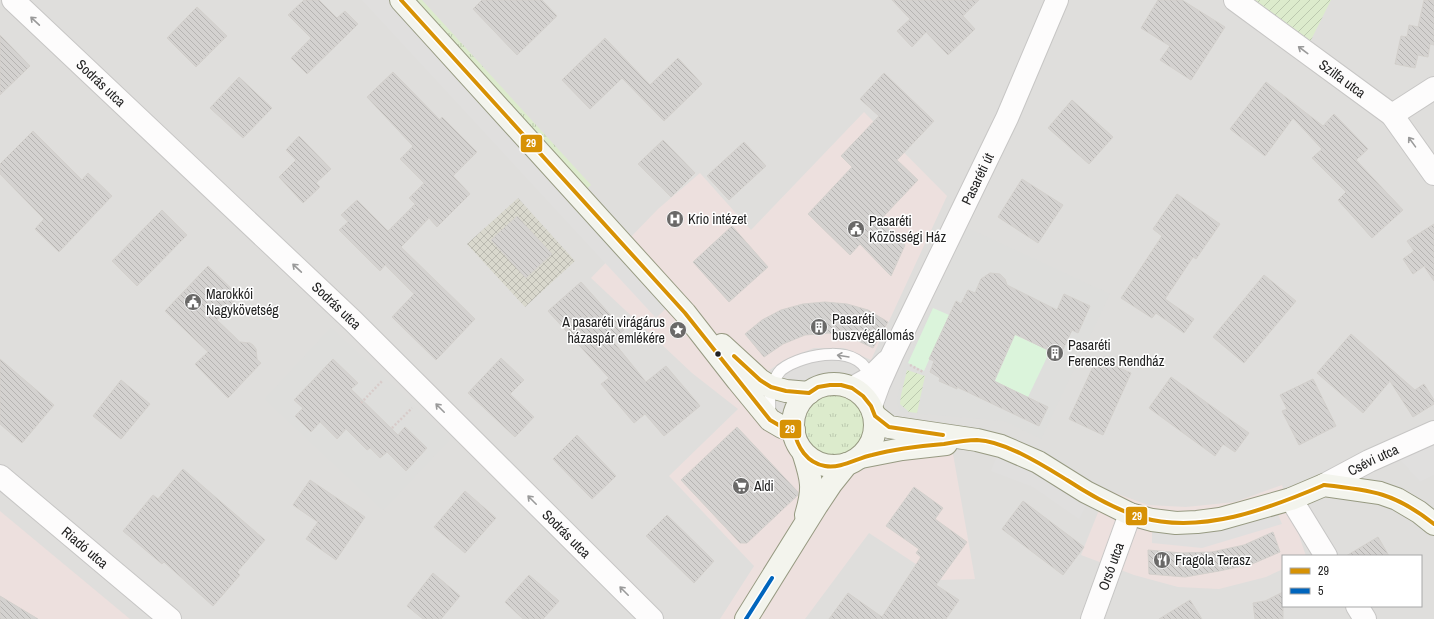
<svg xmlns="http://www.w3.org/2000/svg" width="1434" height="619" viewBox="0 0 1434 619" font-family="'Archivo Narrow',sans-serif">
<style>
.residential{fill:#dfdedc;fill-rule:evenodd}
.commercial{fill:#ede0de}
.religious{fill:#dededc}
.construction{fill:url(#construction-cross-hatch)}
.grass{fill:url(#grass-tufts)}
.park{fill:#dbf4db}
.garden{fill:url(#garden-furrows)}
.parking{fill:#e0dfde}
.building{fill:url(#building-back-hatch);stroke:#d3d0cc}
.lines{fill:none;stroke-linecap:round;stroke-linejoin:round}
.lane-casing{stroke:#c7c6c5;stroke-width:13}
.street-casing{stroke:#c7c6c5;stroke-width:24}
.secondary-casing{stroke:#979a82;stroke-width:24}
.path{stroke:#d7cbc9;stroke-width:2.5;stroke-dasharray:2 2;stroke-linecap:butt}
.lane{stroke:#fdfcfc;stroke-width:11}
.street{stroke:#fdfcfc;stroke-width:22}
.secondary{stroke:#f3f4ed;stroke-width:22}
.bus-1-casing{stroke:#fff;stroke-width:7}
.bus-2-casing{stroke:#fff;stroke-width:7}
.bus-1{stroke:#d79205;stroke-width:4}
.bus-2{stroke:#0065bd;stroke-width:4}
.oneway{stroke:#9a9a9a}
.bus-dot{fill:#222;stroke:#fff;stroke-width:1.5}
.labels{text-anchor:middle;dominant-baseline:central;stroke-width:3;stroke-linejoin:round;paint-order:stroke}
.street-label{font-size:14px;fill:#222;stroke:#fff}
.poi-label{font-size:14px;fill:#222;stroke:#fff;text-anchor:start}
.line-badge{stroke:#fff;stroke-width:1.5}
.badge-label{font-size:11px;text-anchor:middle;font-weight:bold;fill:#fff}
</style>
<defs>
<pattern id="construction-cross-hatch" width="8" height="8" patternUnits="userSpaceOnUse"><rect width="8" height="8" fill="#d9d8cd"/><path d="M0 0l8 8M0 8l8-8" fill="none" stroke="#bab9b0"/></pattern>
<pattern id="grass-tufts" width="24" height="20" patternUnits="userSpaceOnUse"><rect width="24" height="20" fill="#dcebcc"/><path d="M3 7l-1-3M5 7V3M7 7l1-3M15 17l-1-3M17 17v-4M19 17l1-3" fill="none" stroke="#bcc9af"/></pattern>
<pattern id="garden-furrows" width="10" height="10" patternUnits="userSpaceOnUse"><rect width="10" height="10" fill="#dcebcc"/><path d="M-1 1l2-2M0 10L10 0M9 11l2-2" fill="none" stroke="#bcc9af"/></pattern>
<pattern id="building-back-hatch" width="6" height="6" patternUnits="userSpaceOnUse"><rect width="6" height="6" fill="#d4d2d0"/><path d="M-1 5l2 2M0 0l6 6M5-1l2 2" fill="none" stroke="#b6b4b2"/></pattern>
</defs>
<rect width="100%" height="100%" fill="#f0eeeb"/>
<path class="residential" d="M0 0H1434V619H0ZM1283 556H1421V606H1283Z"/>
<g class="commercial">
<path d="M864 112 947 196 871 360 844 348H814L784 360 743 389 798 458 835 497 854 474 890 456 917 453 953 454 975 579 940 580 869 533 805 619H720L754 566 669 476 738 409 692 373 591 278 658 209 700 173 751 230Z"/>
<path d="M1282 485 1306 556H1283V569L1266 577 1219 589 1178 587 1134 575 1081 555 1107 490 1148 505 1186 507 1235 502Z"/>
<path d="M0 511 130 619H0Z"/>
</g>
<g class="religious">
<path d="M966 227 1110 294 1041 439 1004 421 900 412 897 403 900 383 905 365Z"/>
<path d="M331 328 450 439 383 510 265 399Z"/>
</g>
<path class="construction" d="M518 198 575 261 525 307 467 244Z"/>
<g class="grass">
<path d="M410 0H422L591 185 584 191Z"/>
<circle cx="835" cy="425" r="30"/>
</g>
<g class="park">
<path d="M933 308 949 315 924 371 908 363Z"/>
<path d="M1015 335 1050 351 1028 397 995 381Z"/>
</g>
<g class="garden">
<path d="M1248 0H1331L1310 42Z"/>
<path d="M907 370 925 376 917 413 909 412 900 404 901 395Z"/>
</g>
<g class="parking">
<path d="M362 0H395L674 301 656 318Z"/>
<path d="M1434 444V475L1420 482 1400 460Z"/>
<path d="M1001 446 1091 495 1079 519 1033 487 991 471Z"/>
<path d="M1274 504 1282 524 1202 548 1152 543V520Z"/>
</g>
<g class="building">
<path d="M304 0H319L337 18 345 11 358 24 307 74 291 58 311 38 288 15Z"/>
<path d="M482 0H542L557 16 517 55 473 9Z"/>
<path d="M892 0H979L963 16 975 29 948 55 926 32 912 47 897 31 910 19Z"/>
<path d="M1158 0H1182L1225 27 1191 80 1160 60 1170 46 1141 28Z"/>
<path d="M1424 0H1434V45L1430 44 1428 57 1418 55 1415 68 1395 64 1401 36 1407 37 1409 25 1418 27Z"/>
<path d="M197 7 227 36 196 67 167 38Z"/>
<path d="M0 35 30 66 0 95Z"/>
<path d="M605 38 650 85 678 58 702 84 664 121 622 78 590 109 562 80Z"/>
<path d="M393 72 440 120 442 117 477 152 453 176 470 194 437 227 429 218 401 247 475 319 436 360 392 317 414 294 385 265 380 271 339 230 348 222 341 215 357 200 388 231 415 204 409 198 424 183 400 159 413 146 367 97Z"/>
<path d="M884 73 934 121 897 160 918 180 880 220 905 245 891 276 860 244 850 255 808 214 852 167 841 156 879 116 860 99Z"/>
<path d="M239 77 272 108 243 138 210 108Z"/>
<path d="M1266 82 1323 126 1334 114 1368 149 1356 160 1403 210 1372 238 1338 200 1346 192 1312 158 1322 149 1293 118 1265 156 1230 129Z"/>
<path d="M1072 100 1113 137 1089 164 1048 128Z"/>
<path d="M33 131 82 180 88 173 112 196 59 252 35 229 44 219 0 174V164Z"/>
<path d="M299 136 331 169 316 183 320 187 303 203 279 177 296 160 286 150Z"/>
<path d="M663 140 695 173 671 197 638 164Z"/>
<path d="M744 142 766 166 729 200 707 176Z"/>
<path d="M1022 179 1063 205 1038 243 998 217Z"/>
<path d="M1177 194 1220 224 1196 259 1193 257 1165 299 1194 319 1184 333 1156 313 1152 318 1121 298 1162 236 1153 229Z"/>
<path d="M162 210 187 235 137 286 112 261Z"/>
<path d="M517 216 552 254 526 278 491 240Z"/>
<path d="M1434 224V281L1424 266 1413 274 1403 259 1414 251 1407 241Z"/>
<path d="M732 226 768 267 729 302 693 262Z"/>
<path d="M208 266 239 296 217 320 240 342 250 343 253 345 256 349 257 359 261 363 228 398 195 364 208 352 165 311Z"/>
<path d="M990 273 1000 274 1005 279 1007 285 1057 310 1064 294 1090 306 1078 333 1072 330 1060 356 1015 334 994 381 1048 407 1039 426 957 387V389L939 381 940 378 930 372 934 361 929 359 956 301 961 304 968 290 975 293 981 279Z"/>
<path d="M1264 275 1296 301 1244 363 1213 337Z"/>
<path d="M581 282 624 330 612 340 646 382 666 366 700 406 664 436 645 414 634 423 601 384 609 378 548 311Z"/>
<path d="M825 302 847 304 868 310 888 322 873 348 852 338 829 333 805 335 783 344 764 357 745 334 762 320 781 310 803 304Z"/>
<path d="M1351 334 1415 390 1424 384 1434 400V404L1413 417 1390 381 1363 413 1317 373Z"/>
<path d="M501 358 524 380 510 394 534 417 515 437 468 393Z"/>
<path d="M1097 358 1131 373 1103 435 1069 419Z"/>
<path d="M0 359 54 405 22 443 0 424Z"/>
<path d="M333 359 358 383 351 389 398 435 405 427 427 448 406 471 387 452 380 458 370 448 367 450 346 429 337 439 320 422 311 432 295 416 303 408 294 400Z"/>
<path d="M1171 377 1249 433 1235 452 1223 444 1215 456 1149 408Z"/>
<path d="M1313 379 1336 426 1299 445 1282 411 1287 409 1280 395Z"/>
<path d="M121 380 150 404 121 439 93 416Z"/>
<path d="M737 427 798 492V495L747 543H740L681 480Z"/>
<path d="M577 435 616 476 592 499 553 459Z"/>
<path d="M183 469 265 540 237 572 240 575 213 606 164 562 162 564 123 531 153 495 158 499Z"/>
<path d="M310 480 365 517 336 560 306 539 318 522 293 505Z"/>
<path d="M914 487 943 508 935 519 967 542 936 585 959 600 946 619H829L848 593 882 617 921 557 916 553 919 549 886 526Z"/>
<path d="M465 491 496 518 465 553 434 527Z"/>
<path d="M1023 501 1084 547 1063 575 1002 529Z"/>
<path d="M667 515 714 561 694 583 646 536Z"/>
<path d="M1273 532 1280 552 1252 564 1219 571 1185 577 1149 574 1148 550 1182 553 1212 552 1244 545Z"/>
<path d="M1378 537 1389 556H1346Z"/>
<path d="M433 573 460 596 441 619H423L407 606Z"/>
<path d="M529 575 559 601 543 619H523L505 602Z"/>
<path d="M1283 592V619H1255L1253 603 1265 601Z"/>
<path d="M0 596 38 619H0Z"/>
<path d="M1190 600 1202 619H1159Z"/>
</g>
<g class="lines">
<g class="lane-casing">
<path id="lane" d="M770 417C770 408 768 395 772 386 773 382 778 373 781 370 803 353 864 342 870 380"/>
</g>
<g class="street-casing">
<g id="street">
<path id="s1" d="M13 0 353 321 652 619"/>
<path id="s2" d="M1235 0 1392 115 1434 174"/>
<path d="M1392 115 1434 88"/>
<path d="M852 388 870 378 886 362"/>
<path id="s3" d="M871 406 879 384 892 355 1007 118 1057 0"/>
<path id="s4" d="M0 476 170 619"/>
<path id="s5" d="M1324 485 1369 461 1434 432"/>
<path d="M1291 499 1326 556"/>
<path d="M1357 606 1365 619"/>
<path id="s6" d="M1092 619 1130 514"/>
</g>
</g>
<g class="secondary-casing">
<g id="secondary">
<path d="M401 0 685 313 738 381 770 420 782 427 794 430"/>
<path d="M722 345 760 380 771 387 786 391 809 393"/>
<circle cx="834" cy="425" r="41"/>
<path d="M875 416 889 427 977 440 1001 446 1038 462 1086 492 1130 514 1152 520 1176 523 1197 522 1220 519 1291 499 1324 485 1380 493 1397 499 1419 512 1434 524"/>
<path d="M804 455C812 480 814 489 806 515"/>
<path d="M861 457 902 449 946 444"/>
<path d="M746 619 817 505 831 484 847 464"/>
</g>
</g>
<g class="path">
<path d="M910 365 923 372"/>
<path d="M361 403 383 380"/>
<path d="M392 428 412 408"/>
</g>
<use href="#lane" class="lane"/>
<use href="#street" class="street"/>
<use href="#secondary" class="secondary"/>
<g class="bus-1-casing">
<g id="bus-1">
<path d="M401 0 685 313 770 420 782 427 794 430C797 447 807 463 825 466 841 469 857 458 872 455 895 449 920 446 944 444 955 442 966 440 977 440 1005 441 1044 466 1067 480 1090 495 1114 509 1140 517 1201 535 1268 509 1324 485"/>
<path d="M734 356 760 380 771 387 786 391 809 393 818 387 830 385H841L852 388 863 396 871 406 875 416 889 427 943 435"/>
<path d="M1324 485C1372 490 1395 493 1434 524"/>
</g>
</g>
<g class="bus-2-casing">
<path id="bus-2" d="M746 619 772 578"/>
</g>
<use href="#bus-1" class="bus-1"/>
<use href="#bus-2" class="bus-2"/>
</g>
<defs><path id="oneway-shaft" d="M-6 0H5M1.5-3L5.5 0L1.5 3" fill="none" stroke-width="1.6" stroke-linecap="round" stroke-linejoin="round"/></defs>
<g class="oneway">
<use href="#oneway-shaft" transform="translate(35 21) rotate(-137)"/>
<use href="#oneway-shaft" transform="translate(1303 50) rotate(-143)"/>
<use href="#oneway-shaft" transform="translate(1412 142) rotate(-126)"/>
<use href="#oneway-shaft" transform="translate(297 268) rotate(-137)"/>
<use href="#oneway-shaft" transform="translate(843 356) rotate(-171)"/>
<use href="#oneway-shaft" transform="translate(440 408) rotate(-135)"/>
<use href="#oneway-shaft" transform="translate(532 500) rotate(-135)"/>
<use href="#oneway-shaft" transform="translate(624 591) rotate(-135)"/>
</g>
<defs>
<g id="hospital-disc" transform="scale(0.9)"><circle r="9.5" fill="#6a6968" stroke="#fff"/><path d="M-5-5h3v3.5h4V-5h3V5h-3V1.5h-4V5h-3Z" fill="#fff"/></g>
<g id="civic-disc" transform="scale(0.9)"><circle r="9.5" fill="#6a6968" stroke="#fff"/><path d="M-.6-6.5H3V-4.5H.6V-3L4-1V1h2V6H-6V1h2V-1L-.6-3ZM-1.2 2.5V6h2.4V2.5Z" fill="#fff"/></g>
<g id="building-disc" transform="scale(0.9)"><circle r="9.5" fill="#6a6968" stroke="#fff"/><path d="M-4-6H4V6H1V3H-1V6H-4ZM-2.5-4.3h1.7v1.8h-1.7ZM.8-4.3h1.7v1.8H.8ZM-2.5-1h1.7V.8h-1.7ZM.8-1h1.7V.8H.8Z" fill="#fff"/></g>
<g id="sight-disc" transform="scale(0.9)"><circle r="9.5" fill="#6a6968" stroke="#fff"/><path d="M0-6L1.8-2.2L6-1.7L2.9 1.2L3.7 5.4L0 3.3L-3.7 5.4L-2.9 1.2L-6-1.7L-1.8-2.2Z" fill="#fff"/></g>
<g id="supermarket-disc" transform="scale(0.9)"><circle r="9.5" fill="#6a6968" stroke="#fff"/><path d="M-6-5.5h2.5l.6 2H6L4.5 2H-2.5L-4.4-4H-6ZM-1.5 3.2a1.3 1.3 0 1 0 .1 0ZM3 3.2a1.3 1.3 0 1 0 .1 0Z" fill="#fff"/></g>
<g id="restaurant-disc" transform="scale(0.9)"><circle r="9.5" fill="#6a6968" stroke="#fff"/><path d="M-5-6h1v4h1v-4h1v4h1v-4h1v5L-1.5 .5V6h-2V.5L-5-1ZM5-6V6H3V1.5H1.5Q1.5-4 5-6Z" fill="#fff"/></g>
</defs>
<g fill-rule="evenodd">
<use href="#hospital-disc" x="675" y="219"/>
<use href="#civic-disc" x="856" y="229"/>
<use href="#civic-disc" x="193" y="302"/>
<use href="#building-disc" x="819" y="327"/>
<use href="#sight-disc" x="678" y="330"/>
<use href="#building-disc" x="1055" y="353"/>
<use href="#supermarket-disc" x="741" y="486"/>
<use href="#restaurant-disc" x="1162" y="560"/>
</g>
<circle class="bus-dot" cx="718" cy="354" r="3.5"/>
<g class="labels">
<g class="street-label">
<text stroke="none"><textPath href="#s2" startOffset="133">Szilfa utca</textPath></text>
<text stroke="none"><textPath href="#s1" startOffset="121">Sodrás utca</textPath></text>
<text stroke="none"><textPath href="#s3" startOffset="251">Pasaréti út</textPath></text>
<text stroke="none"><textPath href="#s1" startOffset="445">Sodrás utca</textPath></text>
<text stroke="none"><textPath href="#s5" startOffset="55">Csévi utca</textPath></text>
<text stroke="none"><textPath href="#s1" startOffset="769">Sodrás utca</textPath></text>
<text stroke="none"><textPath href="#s4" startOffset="111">Riadó utca</textPath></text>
<text stroke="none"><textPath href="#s6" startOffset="56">Orsó utca</textPath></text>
</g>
<g class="poi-label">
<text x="688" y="219">Krio intézet</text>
<text x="869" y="221">Pasaréti<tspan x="869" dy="16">Közösségi Ház</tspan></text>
<text x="206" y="294">Marokkói<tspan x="206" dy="16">Nagykövetség</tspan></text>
<text x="832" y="319">Pasaréti<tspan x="832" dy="16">buszvégállomás</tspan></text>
<text x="665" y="322" text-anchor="end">A pasaréti virágárus<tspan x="665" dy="16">házaspár emlékére</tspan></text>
<text x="1068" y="345">Pasaréti<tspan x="1068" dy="16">Ferences Rendház</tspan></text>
<text x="754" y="486">Aldi</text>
<text x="1175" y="560">Fragola Terasz</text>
</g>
</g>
<g class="line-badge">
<rect x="520" y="134" width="23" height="19" rx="4" fill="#d79205"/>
<rect x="779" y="419" width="23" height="20" rx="4" fill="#d79205"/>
<rect x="1125" y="506" width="23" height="20" rx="4" fill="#d79205"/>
</g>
<g class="badge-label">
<text x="531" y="147">29</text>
<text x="790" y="433">29</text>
<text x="1137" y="520">29</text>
</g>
<rect x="1282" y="555" width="140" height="52" fill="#ffffff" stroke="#a7a7a7"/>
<rect x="1290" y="568" width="20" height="6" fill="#d79205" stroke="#a7a7a7"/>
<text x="1318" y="575" font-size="12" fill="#222222">29</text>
<rect x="1290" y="588" width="20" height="6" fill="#0065bd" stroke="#a7a7a7"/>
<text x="1318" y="595" font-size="12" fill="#222222">5</text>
</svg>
